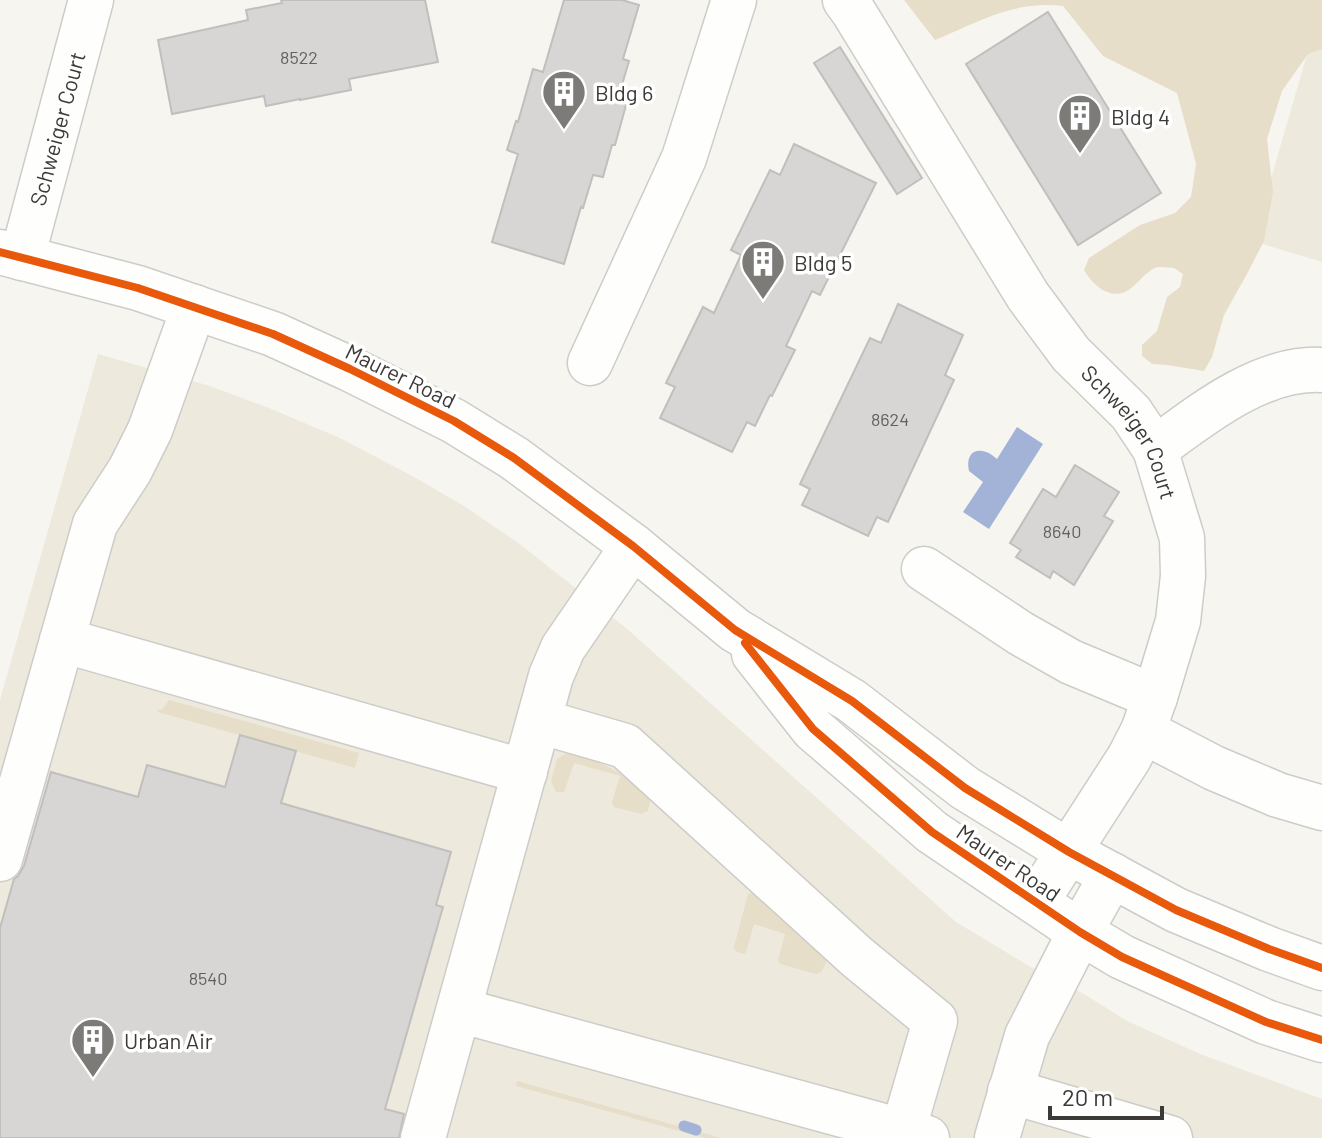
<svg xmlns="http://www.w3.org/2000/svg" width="1322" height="1138" viewBox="0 0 1322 1138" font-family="Barlow,sans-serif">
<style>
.built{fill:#ede9dd}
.green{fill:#e7dec9}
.water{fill:#a2b3d7}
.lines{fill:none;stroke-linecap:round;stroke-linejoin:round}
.stream{stroke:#a2b3d7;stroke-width:11}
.building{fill:#d8d6d4;stroke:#c1bfbd;stroke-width:2}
.minor-casing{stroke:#cdccc8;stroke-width:47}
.minor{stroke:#fefefd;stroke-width:44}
.cycleway-casing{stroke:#fff;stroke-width:13}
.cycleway{stroke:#e8590c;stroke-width:8}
.labels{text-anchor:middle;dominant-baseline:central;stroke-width:7;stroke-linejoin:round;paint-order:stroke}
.number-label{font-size:18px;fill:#63615e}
.poi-label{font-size:22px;fill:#3c3a37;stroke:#fff;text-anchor:start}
.street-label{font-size:22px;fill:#3c3a37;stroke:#fff}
</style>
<rect width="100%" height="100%" fill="#f6f5f0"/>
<g class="built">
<path d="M1312 37 1322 40V262L1253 241Z"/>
<path d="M98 354 210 386 269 408 340 438 414 477 464 506 517 542 626 628 956 922 1029 966 1084 994 1127 1021 1200 1054 1322 1099V1138H0V700Z"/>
</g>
<g class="green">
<path d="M904 0H1322V49L1308 54 1282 91 1267 139 1273 192 1264 241 1247 274 1224 315 1212 357 1204 371 1167 365 1152 364 1142 356V345L1157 331 1167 297 1180 287 1183 274 1174 268C1169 268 1160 266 1155 268 1146 272 1138 283 1130 289 1112 302 1093 286 1084 270L1089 258 1140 225 1175 213 1191 197 1196 164 1177 93 1103 56 1063 6C1015 0 978 22 935 40Z"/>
<path d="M169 700 359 753 355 768 158 712V709L162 710Z"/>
<path d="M566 753C598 759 627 773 649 799L650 803 648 811 641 814 614 807 612 802 620 776 574 763 564 792H556L551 781 557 759Z"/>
<path d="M753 893 825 957 826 963 821 972 816 974 780 964 778 960 785 934 754 924 746 952 744 954 735 951 734 947 748 894Z"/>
<path d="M517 1081 721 1138H705L516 1086Z"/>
</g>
<path class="water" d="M1017 427 1043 444 989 529 963 512 983 482 969 471C966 459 971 447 986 452 990 453 993 456 997 459Z"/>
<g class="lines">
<path class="stream" d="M684 1126 696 1130"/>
</g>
<g class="building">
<path d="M281 0H425L438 62 349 79 351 90 300 100V99L266 106 264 96 172 114 158 40 248 20 246 10 282 3Z"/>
<path d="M564 0H622L639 5 623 59 629 61 619 95 628 98 615 145H612L603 177 593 175 583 208 581 207 564 264 492 242 518 154 507 150 516 121 518 122 533 69 543 72Z"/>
<path d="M1048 12 1161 193 1078 245 966 64Z"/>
<path d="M840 47 922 178 897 194 814 63Z"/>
<path d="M794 144 876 183 820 295 812 291 786 346 795 350 772 396 770 395 755 426 747 422 732 452 660 418 675 387 666 383 703 307 714 313 741 255 731 250 770 170 780 175Z"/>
<path d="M898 304 963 335 945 375 954 380 888 522 877 517 868 536 802 505 810 489 800 484 870 338 881 343Z"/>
<path d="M1075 465 1119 492 1104 516 1113 521 1074 585 1053 571 1050 578 1016 557 1021 550 1010 543 1043 489 1056 497Z"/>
<path d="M240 735 296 751 281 803 451 852 436 905 443 907 385 1109 404 1114 399 1138H0V928L14 879 18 876 24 866 51 772 138 797 147 765 225 787Z"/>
</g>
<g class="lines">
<g class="minor-casing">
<g id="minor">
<path id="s1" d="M845 0 853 11 1028 296 1071 354 1131 413 1155 449 1182 538 1183 576 1178 621 1155 697 1143 731 1129 758 1036 902"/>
<path d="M0 252 138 288 273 334 350 369 454 421 514 458 633 546 735 630 852 701 965 788 1069 852 1176 910 1269 949 1322 968"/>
<path id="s2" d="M22 258 91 0"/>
<path d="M590 363 684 158 734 0"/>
<path d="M1155 449C1201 415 1262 366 1322 370"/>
<path d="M924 569 1020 633 1071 662 1155 697"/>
<path d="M62 640 525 772"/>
<path d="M754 654 813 729 932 832 1080 932 1122 957 1266 1022 1322 1040"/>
<path d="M539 721 625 746 857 957 935 1021 903 1131"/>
<path d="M1143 731 1214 768 1278 795 1322 808"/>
<path d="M0 859 95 524 130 470 150 430 194 307"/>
<path d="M459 1010 927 1138"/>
<path d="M1010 1091 1170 1138"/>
<path d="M423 1138 551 676 563 648 633 546"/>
<path d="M997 1138 1027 1036 1080 932 1112 875"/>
</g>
</g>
<use href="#minor" class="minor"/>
<g class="cycleway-casing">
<g id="cycleway">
<path d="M0 252 138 288 273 334 350 369 454 421 514 458 633 546 735 630 852 701 965 788 1069 852 1176 910 1269 949 1322 968"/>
<path d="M745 643 813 729 932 832 1080 932 1122 957 1266 1022 1322 1040"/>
</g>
</g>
<use href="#cycleway" class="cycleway"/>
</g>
<defs>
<g id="building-pin" transform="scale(2.3)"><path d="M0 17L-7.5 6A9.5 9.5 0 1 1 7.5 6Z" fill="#7d7b78" stroke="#fff"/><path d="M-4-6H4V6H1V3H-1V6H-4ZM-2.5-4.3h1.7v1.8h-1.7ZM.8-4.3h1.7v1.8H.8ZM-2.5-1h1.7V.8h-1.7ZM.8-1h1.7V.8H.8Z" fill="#fff"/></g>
</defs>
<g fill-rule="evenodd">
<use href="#building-pin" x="564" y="92"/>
<use href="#building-pin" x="1080" y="116"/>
<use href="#building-pin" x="763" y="262"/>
<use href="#building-pin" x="93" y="1040"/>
</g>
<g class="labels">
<g class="number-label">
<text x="299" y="57">8522</text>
<text x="890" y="419">8624</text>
<text x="1062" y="531">8640</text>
<text x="208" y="978">8540</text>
</g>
<g class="poi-label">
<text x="595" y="92">Bldg 6</text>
<text x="1111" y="116">Bldg 4</text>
<text x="794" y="262">Bldg 5</text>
<text x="124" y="1040">Urban Air</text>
</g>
<g class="street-label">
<text stroke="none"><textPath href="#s2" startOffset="134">Schweiger Court</textPath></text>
<text transform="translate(401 375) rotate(26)">Maurer Road</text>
<text stroke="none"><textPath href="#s1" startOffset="520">Schweiger Court</textPath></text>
<text transform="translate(1009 862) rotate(34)">Maurer Road</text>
</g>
</g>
<path d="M1050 1106v12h112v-12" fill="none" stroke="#3c3a37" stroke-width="4"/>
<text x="1062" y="1106" font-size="24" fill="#3c3a37" stroke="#ffffff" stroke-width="6" paint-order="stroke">20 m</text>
</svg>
